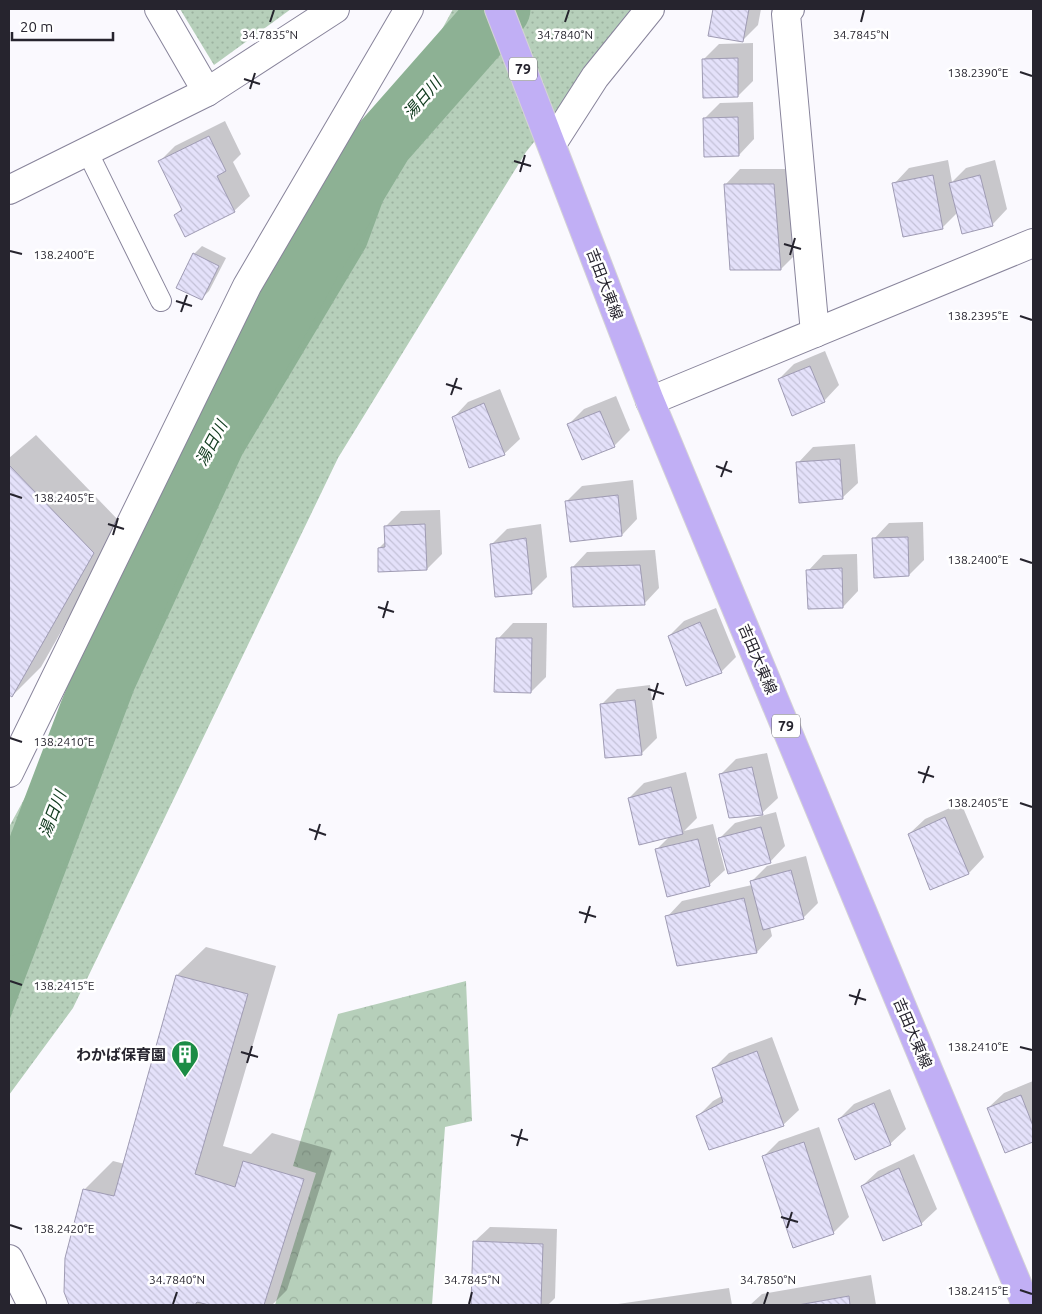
<svg xmlns="http://www.w3.org/2000/svg" width="1042" height="1314" viewBox="0 0 1042 1314" font-family="Ubuntu,'Noto Sans JP',sans-serif">
<style>
.grass{fill:url(#grass-dots)}
.forest{fill:url(#forest-crowns)}
.water{fill:#8db194}
.shadow{fill:#0003}
.lines{fill:none;stroke-linecap:round;stroke-linejoin:round}
.river{stroke:#8db194;stroke-width:61}
.building{fill:url(#building-back-hatch);stroke:#9f9bb3}
.service-casing{stroke:#88849b;stroke-width:22}
.minor-casing{stroke:#88849b;stroke-width:30}
.tertiary-casing{stroke:#88849b;stroke-width:30}
.primary-casing{stroke:#d4d3d5;stroke-width:30}
.service{stroke:#fff;stroke-width:20}
.minor{stroke:#fff;stroke-width:28}
.tertiary{stroke:#fff;stroke-width:28}
.primary{stroke:#c1aff5;stroke-width:28}
.ticks{fill:none;stroke:#26242e;stroke-width:2}
.labels{text-anchor:middle;dominant-baseline:central;stroke-width:5;stroke-linejoin:round;paint-order:stroke}
.shield{fill:#fff;stroke:#67666d;stroke-width:1}
.shield-label{font-size:14px;font-weight:bold;fill:#26242e}
.street-label{font-size:15px;fill:#26242e;stroke:#fff}
.poi-label{font-size:15px;font-weight:bold;fill:#26242e;stroke:#fff;text-anchor:end}
.water-label{font-size:16px;font-style:italic;fill:#0e391c;stroke:#fff}
.ticks-label{font-size:12px;text-anchor:middle;fill:#26242e;stroke:#fff;stroke-width:5;stroke-linejoin:round;paint-order:stroke}
</style>
<defs>
<pattern id="grass-dots" width="8" height="8" patternUnits="userSpaceOnUse" patternTransform="scale(1.25)"><rect width="8" height="8" fill="#b6cfba"/><path d="M2 2h.1M6 6h.1" fill="none" stroke="#9cb2a0" stroke-width="1.8" stroke-linecap="round"/></pattern>
<pattern id="forest-crowns" width="20" height="18" patternUnits="userSpaceOnUse" patternTransform="scale(1.25)"><rect width="20" height="18" fill="#b6cfba"/><path d="M2 6a3 3 0 1 1 6 0M12 15a3 3 0 1 1 6 0" fill="none" stroke="#9cb2a0"/></pattern>
<pattern id="building-back-hatch" width="6" height="6" patternUnits="userSpaceOnUse" patternTransform="scale(1.25)"><rect width="6" height="6" fill="#e4e1fa"/><path d="M-1 5l2 2M0 0l6 6M5-1l2 2" fill="none" stroke="#c3c1d7"/></pattern>
</defs>
<rect width="100%" height="100%" fill="#faf9fe"/>
<g class="grass">
<polygon points="180,9 291,9 214,65"/>
<polygon points="453,9 640,9 526,152 338,458 73,1008 9,1095 9,827"/>
</g>
<polygon class="forest" points="466,981 472,1121 445,1127 432,1305 275,1305 316,1173 293,1166 338,1014"/>
<polygon class="water" points="405,117 395,168 366,247 242,455 134,690 9,1021 9,942 64,807 120,640 268,340"/>
<g class="shadow">
<polygon points="714,9 761,9 758,25 743,40 710,35"/>
<polygon points="753,43 753,81 738,96 704,59 719,44"/>
<polygon points="753,102 754,139 739,155 705,118 720,103"/>
<polygon points="225,121 241,154 233,162 250,196 234,211 176,215 182,208 159,162 175,146"/>
<polygon points="948,160 952,182 966,168 995,160 1007,209 992,225 958,212 942,228 894,184 909,168"/>
<polygon points="740,169 789,169 796,254 781,269 725,185"/>
<polygon points="202,246 226,258 209,291 201,299 194,254"/>
<polygon points="825,351 839,385 824,401 779,379 794,364"/>
<polygon points="500,389 520,439 504,454 453,418 468,402"/>
<polygon points="616,396 630,430 614,446 569,424 584,409"/>
<polygon points="36,435 122,524 41,667 12,696 9,693 9,458"/>
<polygon points="855,444 858,483 842,498 798,463 813,447"/>
<polygon points="633,480 637,519 622,535 567,501 582,486"/>
<polygon points="440,510 442,554 427,569 379,548 386,541 386,526 401,511"/>
<polygon points="923,522 924,560 909,575 874,539 889,523"/>
<polygon points="541,524 547,577 532,592 497,596 492,544 507,529"/>
<polygon points="655,550 659,588 644,604 572,568 587,552"/>
<polygon points="857,554 858,591 843,607 808,571 823,555"/>
<polygon points="716,608 736,657 721,672 669,636 684,621"/>
<polygon points="513,623 547,623 546,677 531,692 498,639"/>
<polygon points="650,685 657,738 641,754 601,705 617,689"/>
<polygon points="767,753 778,798 762,813 721,774 736,759"/>
<polygon points="686,772 697,818 684,831 713,824 725,870 709,885 656,850 670,836 629,798 644,783"/>
<polygon points="961,803 984,857 969,873 931,888 909,834 925,819"/>
<polygon points="776,812 785,846 770,862 720,838 735,823"/>
<polygon points="806,856 818,903 803,918 770,927 772,936 757,952 678,965 667,917 682,901 752,885 751,882 767,866"/>
<polygon points="206,947 276,966 223,1146 251,1154 272,1133 332,1150 287,1290 272,1305 71,1305 66,1292 84,1190 113,1161 125,1164 177,975"/>
<polygon points="772,1037 799,1110 783,1125 698,1116 713,1101 722,1096 714,1068 729,1053"/>
<polygon points="1033,1081 1033,1140 1006,1152 988,1108 1004,1093"/>
<polygon points="890,1089 906,1129 890,1144 839,1119 854,1104"/>
<polygon points="819,1127 849,1217 833,1233 764,1156 779,1141"/>
<polygon points="914,1154 937,1209 921,1224 862,1186 878,1171"/>
<polygon points="490,1227 557,1229 555,1298 548,1305 472,1305 474,1242"/>
<polygon points="871,1275 876,1305 750,1305 762,1294"/>
<polygon points="729,1288 732,1305 611,1305"/>
</g>
<g class="lines">
<polyline class="river" points="9,925 89,714 153,557 211,443 312,260 383,142 500,9"/>
</g>
<g class="building">
<polygon points="713,9 749,9 743,42 708,36"/>
<polygon points="738,58 738,97 703,98 702,59"/>
<polygon points="738,117 739,156 704,157 703,118"/>
<polygon points="209,136 226,171 217,176 235,212 185,237 174,215 182,210 158,161"/>
<polygon points="933,175 943,229 903,237 892,183"/>
<polygon points="980,175 993,226 962,234 949,183"/>
<polygon points="724,184 774,184 781,270 730,270"/>
<polygon points="193,253 219,266 202,300 176,288"/>
<polygon points="810,366 825,402 792,416 778,379"/>
<polygon points="484,403 505,455 469,468 452,417"/>
<polygon points="600,411 615,447 582,460 567,424"/>
<polygon points="840,459 843,499 799,503 796,462"/>
<polygon points="9,465 94,553 12,697 9,695"/>
<polygon points="618,495 622,536 570,542 565,501"/>
<polygon points="425,524 427,570 378,572 378,548 385,547 384,526"/>
<polygon points="908,537 909,576 874,578 872,538"/>
<polygon points="526,538 532,594 495,597 490,544"/>
<polygon points="640,565 645,605 573,607 571,567"/>
<polygon points="842,568 843,608 808,609 806,570"/>
<polygon points="700,622 722,673 686,686 668,636"/>
<polygon points="496,638 532,638 531,693 494,692"/>
<polygon points="635,700 642,755 605,758 600,704"/>
<polygon points="752,767 763,815 729,818 719,774"/>
<polygon points="671,787 683,834 639,845 628,798"/>
<polygon points="945,817 969,874 930,890 908,834"/>
<polygon points="761,827 771,863 728,874 718,838"/>
<polygon points="698,839 710,886 667,897 655,849"/>
<polygon points="791,870 804,919 763,930 750,881"/>
<polygon points="744,898 757,953 677,966 665,916"/>
<polygon points="176,975 248,994 195,1174 235,1187 243,1161 304,1179 264,1305 209,1305 197,1302 195,1305 69,1305 64,1292 65,1258 83,1189 114,1196"/>
<polygon points="757,1051 784,1126 709,1150 696,1116 723,1102 712,1068"/>
<polygon points="1021,1095 1033,1126 1033,1142 1005,1153 987,1108"/>
<polygon points="874,1103 891,1145 855,1160 838,1119"/>
<polygon points="804,1142 834,1234 793,1248 762,1156"/>
<polygon points="899,1168 922,1225 883,1241 861,1186"/>
<polygon points="473,1241 543,1244 541,1305 471,1305"/>
<polygon points="849,1296 850,1305 798,1305"/>
</g>
<g class="lines">
<g class="service-casing">
<polyline id="service" points="87,151 161,301"/>
</g>
<g class="minor-casing">
<g id="minor">
<polyline points="159,9 207,92"/>
<polyline points="790,9 786,14 815,333"/>
<polyline points="552,144 595,77 650,9"/>
<polyline points="650,401 1033,243"/>
<polyline points="9,773 247,286 409,9"/>
<polyline points="9,1259 32,1305"/>
</g>
</g>
<g class="tertiary-casing">
<polyline id="tertiary" points="9,190 207,92 335,9"/>
</g>
<g class="primary-casing">
<polyline id="primary" points="499,9 650,401 1026,1305"/>
</g>
<use href="#service" class="service"/>
<use href="#minor" class="minor"/>
<use href="#tertiary" class="tertiary"/>
<use href="#primary" class="primary"/>
</g>
<path class="ticks" d="M270,22L274,10M565,22L569,10M861,22L864,10M1020,72L1032,76M244,79L260,84M250,89L255,73M514,161L531,166M520,172L525,155M784,244L801,249M10,251L22,254M790,255L795,238M176,301L192,306M181,312L187,295M1020,316L1032,320M446,384L462,389M451,395L457,378M716,466L732,472M721,477L727,461M10,494L22,498M108,524L124,529M113,535L118,518M1020,559L1032,563M378,607L394,612M383,618L388,601M648,689L664,694M653,700L658,683M10,738L22,742M918,772L934,777M923,783L929,766M1020,803L1032,807M309,829L326,835M315,840L320,824M579,912L596,917M585,923L590,906M10,981L22,985M849,995L866,1000M855,1005L860,989M1020,1047L1032,1050M241,1052L258,1057M247,1063L252,1046M511,1135L528,1140M517,1146L522,1129M781,1217L798,1222M10,1225L22,1229M787,1228L792,1212M1020,1290L1032,1294M173,1304L177,1292M469,1304L472,1292M764,1304L768,1292"/>
<defs>
<g id="building-pin" transform="scale(1.4375)"><path d="M0 17L-7.5 6A9.5 9.5 0 1 1 7.5 6Z" fill="#1b8c45" stroke="#fff"/><path d="M-4-6H4V6H1V3H-1V6H-4ZM-2.5-4.3h1.7v1.8h-1.7ZM.8-4.3h1.7v1.8H.8ZM-2.5-1h1.7V.8h-1.7ZM.8-1h1.7V.8H.8Z" fill="#fff"/></g>
</defs>
<g fill-rule="evenodd">
<use href="#building-pin" x="185" y="1054"/>
</g>
<g class="labels">
<g class="shield">
<rect x="509" y="57.5" width="28" height="23" rx="4"/>
<rect x="772" y="714.5" width="28" height="23" rx="4"/>
</g>
<g class="shield-label">
<text x="523" y="69">79</text>
<text x="786" y="726">79</text>
</g>
<g class="street-label">
<text transform="translate(605 284) rotate(69)">吉田大東線</text>
<text transform="translate(758 659) rotate(67)">吉田大東線</text>
<text transform="translate(913 1033) rotate(67)">吉田大東線</text>
</g>
<g class="poi-label">
<text x="166" y="1054">わかば保育園</text>
</g>
<g class="water-label">
<text transform="translate(422 98) rotate(-49)">湯日川</text>
<text transform="translate(211 443) rotate(-62)">湯日川</text>
<text transform="translate(52 814) rotate(-69)">湯日川</text>
</g>
</g>
<g class="ticks-label">
<text x="270" y="39">34.7835°N</text>
<text x="565" y="39">34.7840°N</text>
<text x="861" y="39">34.7845°N</text>
<text x="978" y="77">138.2390°E</text>
<text x="64" y="259">138.2400°E</text>
<text x="978" y="320">138.2395°E</text>
<text x="64" y="502">138.2405°E</text>
<text x="978" y="564">138.2400°E</text>
<text x="64" y="746">138.2410°E</text>
<text x="978" y="807">138.2405°E</text>
<text x="64" y="990">138.2415°E</text>
<text x="978" y="1051">138.2410°E</text>
<text x="64" y="1233">138.2420°E</text>
<text x="177" y="1284">34.7840°N</text>
<text x="472" y="1284">34.7845°N</text>
<text x="768" y="1284">34.7850°N</text>
<text x="978" y="1295">138.2415°E</text>
</g>
<rect width="1042" height="1314" fill="none" stroke="#26242e" stroke-width="20"/>
<path d="M12 32v8h101v-8" fill="none" stroke="#26242e" stroke-width="2.5"/>
<text x="20" y="32" font-size="15" fill="#26242e" stroke="#ffffff" stroke-width="4" paint-order="stroke">20 m</text>
</svg>
